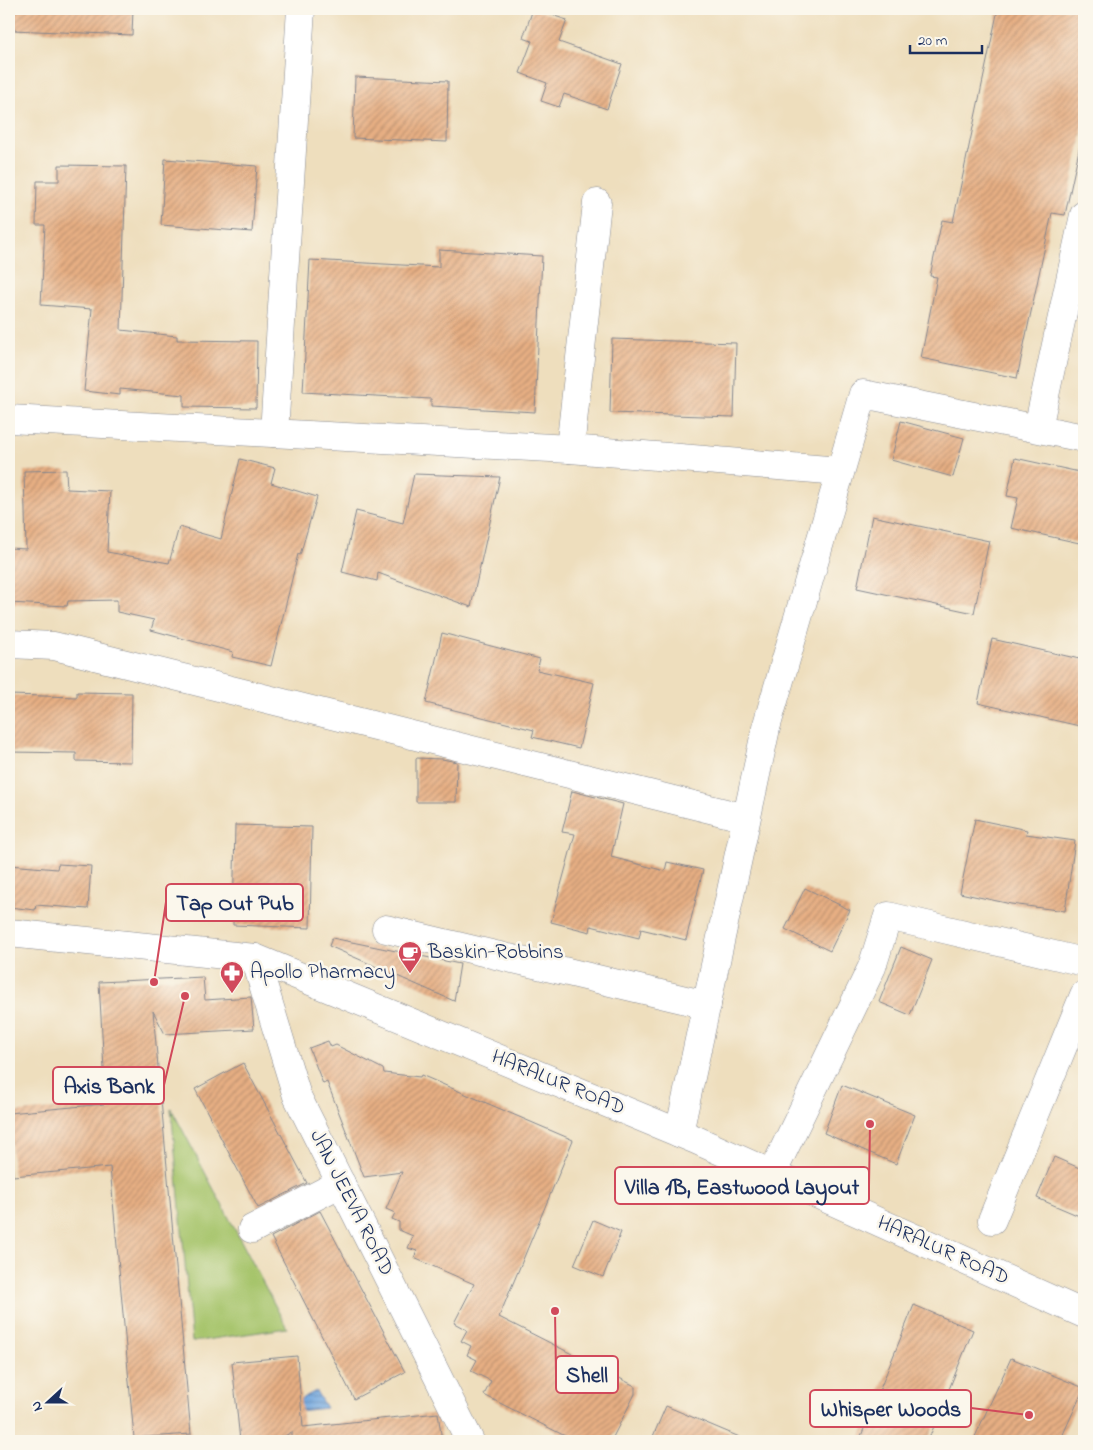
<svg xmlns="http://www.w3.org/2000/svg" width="1093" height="1450" viewBox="0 0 1093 1450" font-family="'Indie Flower',sans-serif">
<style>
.green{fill:#a6c46b;stroke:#607a64}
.water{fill:url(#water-rules);stroke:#466b9e}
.building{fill:url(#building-hatch)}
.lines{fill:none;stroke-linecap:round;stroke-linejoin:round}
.minor-casing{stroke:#84868e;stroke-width:29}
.minor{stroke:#fff;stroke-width:28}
.labels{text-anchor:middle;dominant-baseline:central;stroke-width:5;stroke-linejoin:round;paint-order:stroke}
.poi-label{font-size:21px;fill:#1b2f5e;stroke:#fbf7ec;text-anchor:start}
.street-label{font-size:21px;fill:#1b2f5e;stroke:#fbf7ec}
.leader{fill:none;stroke:#d1495b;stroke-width:2}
.callout-dot{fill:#d1495b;stroke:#fbf7ec;stroke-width:2}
.callout{fill:#fbf7ec;stroke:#d1495b;stroke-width:2}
.callout-label{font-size:22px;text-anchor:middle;font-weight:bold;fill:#1b2f5e}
</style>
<defs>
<pattern id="water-rules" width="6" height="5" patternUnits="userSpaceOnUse" patternTransform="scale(1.25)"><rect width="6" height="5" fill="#72a7df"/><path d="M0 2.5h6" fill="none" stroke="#5d88b8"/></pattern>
<pattern id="building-hatch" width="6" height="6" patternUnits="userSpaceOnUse" patternTransform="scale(1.25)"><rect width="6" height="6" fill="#e7af83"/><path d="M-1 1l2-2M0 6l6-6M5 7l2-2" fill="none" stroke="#ba8f6e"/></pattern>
</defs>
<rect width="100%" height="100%" fill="#fbf7ec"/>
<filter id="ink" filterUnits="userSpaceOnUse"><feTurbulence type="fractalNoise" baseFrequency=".02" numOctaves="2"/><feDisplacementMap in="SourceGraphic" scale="10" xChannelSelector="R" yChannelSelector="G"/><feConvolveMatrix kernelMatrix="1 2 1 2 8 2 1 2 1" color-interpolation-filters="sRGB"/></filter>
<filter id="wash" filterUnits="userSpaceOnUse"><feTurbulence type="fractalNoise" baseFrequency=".0096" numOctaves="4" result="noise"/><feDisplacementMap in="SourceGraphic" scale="20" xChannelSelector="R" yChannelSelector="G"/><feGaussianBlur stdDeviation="1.12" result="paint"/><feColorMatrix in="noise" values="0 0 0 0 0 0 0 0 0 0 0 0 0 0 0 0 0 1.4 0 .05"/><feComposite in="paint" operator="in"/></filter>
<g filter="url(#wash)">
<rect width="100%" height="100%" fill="#eedebd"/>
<polygon class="green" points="171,1108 287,1328 192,1342"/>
<polygon class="water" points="316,1391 326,1408 272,1414"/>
<g id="blocks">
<g class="building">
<polygon points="13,9 133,9 132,35 12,30"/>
<polygon points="533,9 567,20 559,42 622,64 607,109 564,94 559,107 541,101 547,83 520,73 532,41 523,38"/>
<polygon points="998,9 1084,9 1084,119 1080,145 1065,215 1052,213 1017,378 921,358 937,277 930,276 942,220 953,222"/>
<polygon points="355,77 448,81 447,142 353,138"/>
<polygon points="165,159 257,166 252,232 161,225"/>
<polygon points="59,165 126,166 121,330 177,336 177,340 257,341 256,408 184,407 184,395 120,389 120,395 84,391 92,309 41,305 45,225 36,225 37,181 59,181"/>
<polygon points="439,250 542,256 535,412 431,406 431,399 303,392 310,260 439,267"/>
<polygon points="612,339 736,343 734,417 610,413"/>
<polygon points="901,421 964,438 953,477 891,460"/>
<polygon points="1015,458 1084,473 1084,544 1011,528 1018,498 1007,496"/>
<polygon points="240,459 275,468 271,483 317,497 300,555 298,554 271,666 232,657 233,652 151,630 154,620 117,612 117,600 68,601 67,606 9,603 9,548 26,549 24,471 66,470 67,489 110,491 107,552 169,563 179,527 221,539"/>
<polygon points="414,474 500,477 471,607 378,573 377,581 342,572 356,511 403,523"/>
<polygon points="872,516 989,541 974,613 857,588"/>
<polygon points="442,633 540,659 537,670 594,683 579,748 532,737 534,730 426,703"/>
<polygon points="992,639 1084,660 1084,727 978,703"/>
<polygon points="77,692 132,693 131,762 76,761 76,753 9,752 9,695 77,697"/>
<polygon points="416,758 442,759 457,762 456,802 416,802"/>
<polygon points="572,791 623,804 611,857 665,871 667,862 703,870 686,940 641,929 639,938 591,926 590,932 551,922 575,834 562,832"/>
<polygon points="975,819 1027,830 1026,834 1075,841 1065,911 1011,904 960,893"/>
<polygon points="235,825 312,827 310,928 233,925"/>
<polygon points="58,864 91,866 88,909 36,905 35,910 9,907 9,865 57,869"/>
<polygon points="805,888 850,910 830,951 785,929"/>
<polygon points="332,938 460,964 454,1001 329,946"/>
<polygon points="901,947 932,960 910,1015 879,1002"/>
<polygon points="203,977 205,1000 251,997 254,1029 165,1034 153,1011 191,1434 134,1438 110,1167 13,1176 9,1113 104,1104 101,1070 104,1069 99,982"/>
<polygon points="328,1041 331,1047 336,1045 383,1069 384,1073 420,1077 421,1075 573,1140 499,1317 635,1386 635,1394 611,1441 575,1441 484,1395 491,1381 471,1371 477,1360 467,1355 471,1346 461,1341 467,1330 454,1323 474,1284 414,1258 417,1251 408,1248 413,1236 399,1230 399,1222 392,1219 395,1213 386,1209 402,1172 364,1177 327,1082 323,1084 309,1048"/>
<polygon points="243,1063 307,1183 258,1208 195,1089"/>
<polygon points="842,1085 915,1115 896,1164 824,1133"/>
<polygon points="1054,1157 1084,1170 1084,1218 1037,1198"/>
<polygon points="320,1211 405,1372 354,1399 271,1237"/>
<polygon points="593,1220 621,1232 603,1277 574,1265"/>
<polygon points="914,1305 973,1330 928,1441 859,1441"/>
<polygon points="297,1356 303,1427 438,1413 442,1441 292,1441 292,1432 275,1441 240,1441 232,1362"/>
<polygon points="1011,1358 1084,1388 1060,1441 973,1441"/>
<polygon points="666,1406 749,1441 651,1441"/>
</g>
</g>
</g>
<g filter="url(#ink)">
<use href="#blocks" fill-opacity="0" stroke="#84868e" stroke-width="1"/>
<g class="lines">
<g class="minor-casing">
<g id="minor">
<polyline points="9,419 570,449 840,471"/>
<polyline points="1038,428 1084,215"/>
<polyline points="274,433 301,9"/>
<polyline points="570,449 597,203"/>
<polyline points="9,644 54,646 746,818"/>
<polyline points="386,929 707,1005"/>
<polyline points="9,933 255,958 694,1139 1084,1314"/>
<polyline points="255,958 297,1096 470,1441"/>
<polyline points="679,1133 766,728 863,394 1084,438"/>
<polyline points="772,1174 872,967 888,916 1084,962"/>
<polyline points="992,1220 1084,995"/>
<polyline points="252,1229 341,1183"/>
</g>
</g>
<use href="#minor" class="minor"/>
</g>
</g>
<defs>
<g id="cafe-pin" transform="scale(1.25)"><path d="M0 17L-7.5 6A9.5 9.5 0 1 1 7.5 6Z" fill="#d1495b" stroke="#fbf7ec"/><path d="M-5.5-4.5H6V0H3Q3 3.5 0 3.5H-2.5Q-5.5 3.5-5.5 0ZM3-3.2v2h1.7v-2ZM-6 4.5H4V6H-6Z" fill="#fff"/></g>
<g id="pharmacy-pin" transform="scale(1.25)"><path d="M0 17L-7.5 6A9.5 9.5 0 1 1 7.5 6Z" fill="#d1495b" stroke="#fbf7ec"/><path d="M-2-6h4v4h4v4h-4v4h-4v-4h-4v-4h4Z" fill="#fff"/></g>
</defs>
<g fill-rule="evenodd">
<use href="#cafe-pin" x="410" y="953"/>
<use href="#pharmacy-pin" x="232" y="973"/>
</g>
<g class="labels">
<g class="poi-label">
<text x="428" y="953">Baskin-Robbins</text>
<text x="250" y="973">Apollo Pharmacy</text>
</g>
<g class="street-label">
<text transform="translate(558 1083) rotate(22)">HARALUR ROAD</text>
<text transform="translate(351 1203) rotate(63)">JAN JEEVA ROAD</text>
<text transform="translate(943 1251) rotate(24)">HARALUR ROAD</text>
</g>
</g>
<path class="leader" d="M154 982L166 902M185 996L164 1085M870 1124L869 1186M555 1311L556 1374M1029 1415L971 1408"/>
<g class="callout-dot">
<circle cx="154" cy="982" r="5"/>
<circle cx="185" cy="996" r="5"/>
<circle cx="870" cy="1124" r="5"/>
<circle cx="555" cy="1311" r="5"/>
<circle cx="1029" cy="1415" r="5"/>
</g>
<g class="callout">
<rect x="166" y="884" width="137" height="37" rx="5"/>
<rect x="53" y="1067" width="111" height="37" rx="5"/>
<rect x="615" y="1167" width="254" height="37" rx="5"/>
<rect x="556" y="1356" width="62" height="37" rx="5"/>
<rect x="810" y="1390" width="161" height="37" rx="5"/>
</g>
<g class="callout-label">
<text x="235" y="910">Tap Out Pub</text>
<text x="109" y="1093">Axis Bank</text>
<text x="742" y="1194">Villa 1B, Eastwood Layout</text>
<text x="587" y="1382">Shell</text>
<text x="891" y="1416">Whisper Woods</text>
</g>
<rect width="1093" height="1450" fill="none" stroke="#fbf7ec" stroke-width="30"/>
<g transform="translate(48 1402) rotate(249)" stroke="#fbf7ec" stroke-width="4" paint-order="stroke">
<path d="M0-4L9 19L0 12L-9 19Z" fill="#1b2f5e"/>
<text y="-8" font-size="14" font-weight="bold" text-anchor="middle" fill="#1b2f5e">N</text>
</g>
<path d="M910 45v8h72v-8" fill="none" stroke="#1b2f5e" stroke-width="2.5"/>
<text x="918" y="45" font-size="15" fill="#1b2f5e" stroke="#fbf7ec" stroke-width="4" paint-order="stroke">20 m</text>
</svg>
